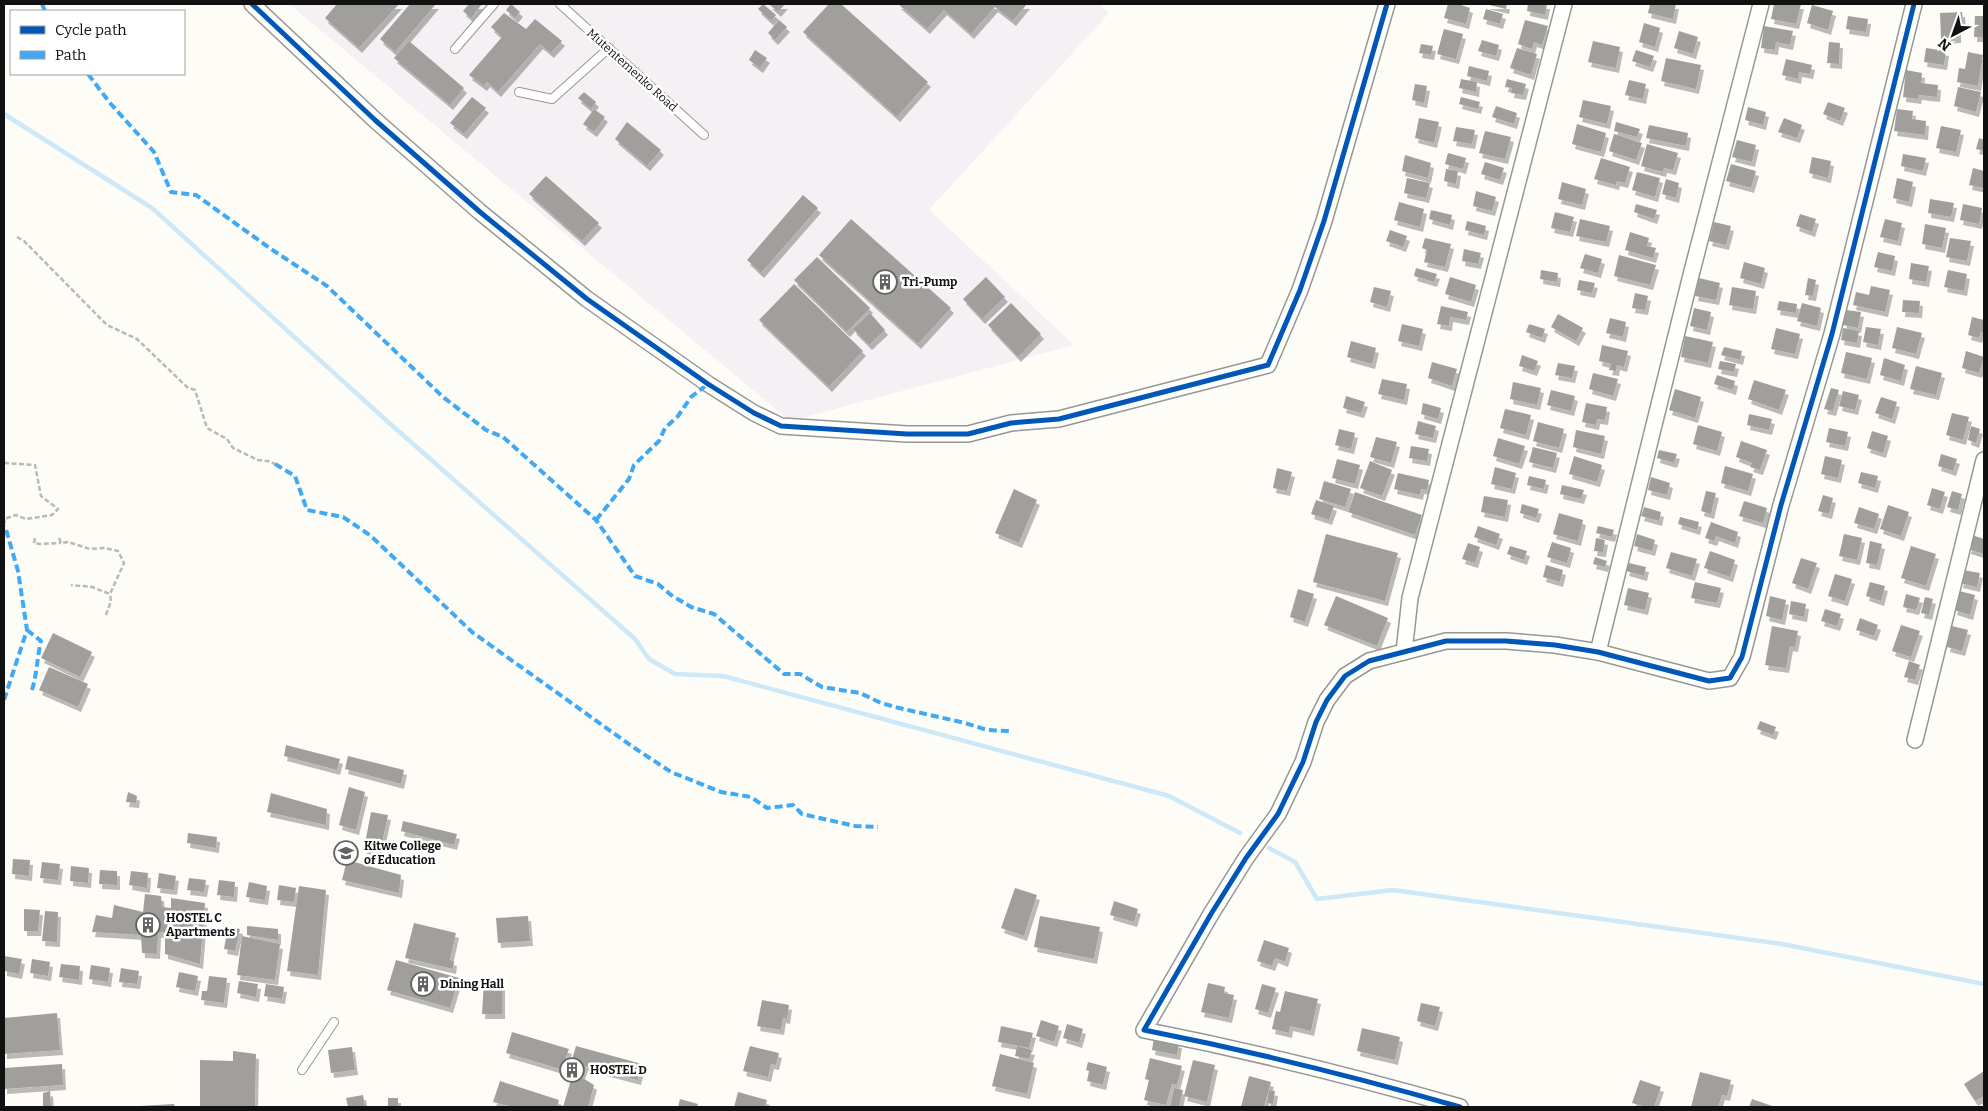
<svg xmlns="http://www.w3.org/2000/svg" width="1988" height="1111" viewBox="0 0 1988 1111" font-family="Bitter,serif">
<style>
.industrial{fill:#f5f0f3}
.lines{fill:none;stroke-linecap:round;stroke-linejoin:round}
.stream{stroke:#cde8f7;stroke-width:4.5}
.building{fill:#a19f9c;filter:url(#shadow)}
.lane-casing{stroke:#979795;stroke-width:10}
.street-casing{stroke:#979795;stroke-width:18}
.path{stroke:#b9b9b8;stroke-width:2.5;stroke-dasharray:5 2.5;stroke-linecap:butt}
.lane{stroke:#fffffe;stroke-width:8}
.street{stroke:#fffffe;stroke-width:15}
.quiet{stroke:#3fa9f5;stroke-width:4;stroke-dasharray:8 4;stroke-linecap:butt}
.cycleway-casing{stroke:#fff;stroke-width:8}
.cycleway{stroke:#0057b8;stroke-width:5}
.labels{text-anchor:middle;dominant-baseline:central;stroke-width:5;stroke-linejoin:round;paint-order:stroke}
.street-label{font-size:12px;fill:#111;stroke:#fff}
.poi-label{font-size:12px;font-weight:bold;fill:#111;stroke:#fff;text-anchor:start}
</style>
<defs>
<filter id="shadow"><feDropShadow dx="3" dy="5" stdDeviation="0" flood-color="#0004"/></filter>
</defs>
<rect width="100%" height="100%" fill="#fdfcf7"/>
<polygon class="industrial" points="289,4 1099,4 1109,13 929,210 1074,345 790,421"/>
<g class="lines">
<g class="stream">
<polyline points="4,114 152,208 387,421 635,639 649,659 675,674 723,676 1169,796 1240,833"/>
<polyline points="1269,848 1295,862 1317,899 1393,890 1782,944 1984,984"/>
</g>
</g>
<g class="building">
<polygon points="337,4 399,4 359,48 325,18"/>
<polygon points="410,4 436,4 395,52 380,39"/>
<polygon points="469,4 482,4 471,18 463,11"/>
<polygon points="511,4 520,12 515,18 506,10"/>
<polygon points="763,4 776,15 771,21 758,9"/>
<polygon points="769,4 785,4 778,12"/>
<polygon points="829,4 841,4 928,82 897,117 803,32"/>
<polygon points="898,4 1027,4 1013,21 995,7 971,34 944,10 927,29"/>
<polygon points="1448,4 1461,4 1461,5 1470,8 1466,24 1444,18"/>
<polygon points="1485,4 1507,4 1506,9"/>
<polygon points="1528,4 1547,4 1545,15 1527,11"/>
<polygon points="1650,4 1676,4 1673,19 1648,13"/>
<polygon points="1774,4 1801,4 1796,24 1771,19"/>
<polygon points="1812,5 1833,11 1828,30 1807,23"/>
<polygon points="1486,9 1503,14 1500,24 1483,19"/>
<polygon points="1962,12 1963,23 1958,23 1958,38 1941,39 1940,13"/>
<polygon points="504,13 526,29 535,19 562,41 551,53 540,44 498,92 487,82 484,86 469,75 502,37 491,27"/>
<polygon points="1848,16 1868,19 1866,32 1846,29"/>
<polygon points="1975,16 1984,16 1984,37 1974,37"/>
<polygon points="779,20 787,27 775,40 768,33"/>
<polygon points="1525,20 1548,26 1542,45 1534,42 1532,49 1518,44"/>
<polygon points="1644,23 1660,28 1655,47 1639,42"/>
<polygon points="1764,26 1793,31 1790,45 1776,42 1775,50 1761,48"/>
<polygon points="1444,29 1463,34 1456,59 1437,54"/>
<polygon points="1679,31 1698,37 1693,54 1674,48"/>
<polygon points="1482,40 1499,45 1496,56 1478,51"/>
<polygon points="409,41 464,88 450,105 394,58"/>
<polygon points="1593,41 1620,47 1616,68 1588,62"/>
<polygon points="1829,42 1840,43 1839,64 1827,63"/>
<polygon points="1421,44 1433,46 1431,55 1419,53"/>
<polygon points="1517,48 1537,54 1531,75 1510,68"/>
<polygon points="1926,48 1946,51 1944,65 1924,62"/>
<polygon points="755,50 767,58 760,68 749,60"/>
<polygon points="1636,50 1654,56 1650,67 1632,61"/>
<polygon points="1968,52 1983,55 1978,86 1957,82 1959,68 1965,69"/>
<polygon points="1666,58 1701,65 1696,89 1661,81"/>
<polygon points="1786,59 1812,65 1810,74 1799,72 1798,79 1782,75"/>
<polygon points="1469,66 1489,71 1487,81 1467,76"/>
<polygon points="1906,70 1922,73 1921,83 1938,85 1937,97 1919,95 1918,99 1903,97"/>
<polygon points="1461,79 1477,82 1476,92 1459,88"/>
<polygon points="1507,79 1526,84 1523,95 1511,93 1512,88 1505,87"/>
<polygon points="1629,80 1646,84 1643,99 1625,95"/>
<polygon points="1415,84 1427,86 1424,103 1412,100"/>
<polygon points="1958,87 1981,92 1976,112 1954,106"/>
<polygon points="584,92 596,102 591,109 578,98"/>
<polygon points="472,97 486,108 464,134 450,123"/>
<polygon points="1461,97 1480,102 1478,109 1459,104"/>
<polygon points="1583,100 1611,106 1607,124 1579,117"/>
<polygon points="1828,102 1845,108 1840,121 1823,114"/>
<polygon points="1496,106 1517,113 1514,124 1492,117"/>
<polygon points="1748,107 1766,112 1763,125 1745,120"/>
<polygon points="594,109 605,117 594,132 583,124"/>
<polygon points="1897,109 1913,111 1912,119 1926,121 1925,135 1894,131"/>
<polygon points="1419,118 1439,122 1434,143 1415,138"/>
<polygon points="1784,118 1802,125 1797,138 1778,132"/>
<polygon points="627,122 661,150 647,166 615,139"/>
<polygon points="1616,122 1640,129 1637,137 1614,131"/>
<polygon points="1577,124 1606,133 1601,152 1572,144"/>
<polygon points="1649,125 1688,133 1686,146 1646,138"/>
<polygon points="1941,126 1961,130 1956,152 1936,148"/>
<polygon points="1456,127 1475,130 1472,144 1453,141"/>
<polygon points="1485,131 1511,137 1505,159 1479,153"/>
<polygon points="1614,134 1642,143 1636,160 1609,151"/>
<polygon points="1979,138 1984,140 1984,151 1976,149"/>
<polygon points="1737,140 1756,145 1752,162 1732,157"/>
<polygon points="1647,144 1678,153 1673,170 1664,168 1663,172 1641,166"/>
<polygon points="1448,153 1466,158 1463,169 1445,164"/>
<polygon points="1903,154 1926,158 1923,171 1901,166"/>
<polygon points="1405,155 1431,163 1428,178 1402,171"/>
<polygon points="1812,157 1831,161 1828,178 1809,173"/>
<polygon points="1601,158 1630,167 1625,183 1617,181 1616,185 1594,179"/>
<polygon points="1485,162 1504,168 1500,180 1481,174"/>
<polygon points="1731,164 1756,171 1751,188 1726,181"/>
<polygon points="1973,168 1984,171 1984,188 1969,185"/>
<polygon points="1446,169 1458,171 1456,184 1444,181"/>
<polygon points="1637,172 1660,178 1655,197 1632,190"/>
<polygon points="546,176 599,223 582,241 529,194"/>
<polygon points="1407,178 1430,183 1426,198 1404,193"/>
<polygon points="1897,178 1913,182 1909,202 1893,198"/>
<polygon points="1666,179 1679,183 1676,198 1662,194"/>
<polygon points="1562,182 1586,189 1582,205 1558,199"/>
<polygon points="1476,191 1496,197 1492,211 1473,206"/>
<polygon points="803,195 818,208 761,273 747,260"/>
<polygon points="1930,199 1954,203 1951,217 1928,213"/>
<polygon points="1399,202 1424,209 1420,227 1394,220"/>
<polygon points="1636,204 1657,210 1654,219 1634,212"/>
<polygon points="1963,204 1982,208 1979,224 1960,220"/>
<polygon points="1431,210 1452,215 1450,225 1429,219"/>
<polygon points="1555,212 1574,217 1570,232 1551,228"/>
<polygon points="1800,214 1816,219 1812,232 1796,226"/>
<polygon points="851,219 951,308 918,344 819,255"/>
<polygon points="1580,219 1610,226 1606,242 1576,236"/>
<polygon points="1885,219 1902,223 1898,241 1880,237"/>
<polygon points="1467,221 1486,226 1484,235 1465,230"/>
<polygon points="1714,222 1731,226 1726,245 1709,241"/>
<polygon points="1925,224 1946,228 1942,248 1922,244"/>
<polygon points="1390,230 1407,236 1403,247 1386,241"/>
<polygon points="1630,232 1649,238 1647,246 1656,248 1653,258 1625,250"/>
<polygon points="1425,238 1451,244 1445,267 1424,262 1427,250 1422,248"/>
<polygon points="1950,238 1971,241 1967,261 1946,257"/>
<polygon points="1464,249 1481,253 1478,264 1462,261"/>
<polygon points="1878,252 1895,256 1892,271 1874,267"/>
<polygon points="1585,254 1602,259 1598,273 1580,268"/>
<polygon points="1619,255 1656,265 1650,285 1614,276"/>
<polygon points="817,257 870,308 847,332 794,280"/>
<polygon points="1744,262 1765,268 1761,284 1740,278"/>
<polygon points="1911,263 1929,266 1926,282 1909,279"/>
<polygon points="1416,268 1437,274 1434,282 1414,276"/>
<polygon points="1541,270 1558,273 1557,282 1540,279"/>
<polygon points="1948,270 1967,274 1964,291 1944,287"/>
<polygon points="986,277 1005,297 982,319 963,299"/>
<polygon points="1450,277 1476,285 1471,302 1445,294"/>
<polygon points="1699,278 1720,283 1716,300 1695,296"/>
<polygon points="1808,278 1816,280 1813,296 1805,295"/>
<polygon points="1579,280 1595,283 1592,293 1577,290"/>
<polygon points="794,284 863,351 829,387 759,320"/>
<polygon points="1871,286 1890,290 1885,312 1853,305 1856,292 1869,295"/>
<polygon points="1374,287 1391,291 1387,307 1370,302"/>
<polygon points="1732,287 1756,291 1753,309 1729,305"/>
<polygon points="1635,293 1648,296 1645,310 1632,308"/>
<polygon points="1903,300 1920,301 1919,313 1902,312"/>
<polygon points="1779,301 1797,304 1796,313 1777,310"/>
<polygon points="1011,303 1041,334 1018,357 988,325"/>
<polygon points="1802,303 1821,308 1817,326 1797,321"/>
<polygon points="1441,306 1468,312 1466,320 1450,317 1449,326 1437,324"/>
<polygon points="1694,308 1711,312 1707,330 1690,326"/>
<polygon points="1846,310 1861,312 1858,328 1843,325"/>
<polygon points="870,313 885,330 869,345 853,329"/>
<polygon points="1558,314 1583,328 1576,341 1551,327"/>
<polygon points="1972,317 1984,320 1984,333 1981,332 1979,338 1968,335"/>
<polygon points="1610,318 1626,322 1623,337 1606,333"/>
<polygon points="1402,324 1423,329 1419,346 1398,341"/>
<polygon points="1529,324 1545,329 1542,338 1526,332"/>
<polygon points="1866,327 1881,329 1878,345 1863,342"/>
<polygon points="1897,327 1922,333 1916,354 1892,348"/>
<polygon points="1776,328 1800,334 1795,354 1771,349"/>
<polygon points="1843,328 1859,331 1857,343 1841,340"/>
<polygon points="1685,336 1713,342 1708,363 1681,357"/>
<polygon points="1351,341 1376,348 1372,364 1347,357"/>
<polygon points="1602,345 1628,351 1624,367 1617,365 1616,371 1609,370 1611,364 1599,361"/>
<polygon points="1724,347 1742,351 1740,360 1721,355"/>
<polygon points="1966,351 1984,357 1979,373 1962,368"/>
<polygon points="1846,352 1872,358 1867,379 1841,373"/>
<polygon points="1522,355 1538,361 1534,371 1519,366"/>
<polygon points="1884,358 1905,365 1901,381 1880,375"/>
<polygon points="1720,361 1736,364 1734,372 1718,369"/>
<polygon points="1432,362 1457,369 1452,386 1428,378"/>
<polygon points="1558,363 1575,366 1572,378 1555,375"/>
<polygon points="1916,366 1942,373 1936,395 1910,389"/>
<polygon points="1593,373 1618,379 1613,396 1589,389"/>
<polygon points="1717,375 1735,381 1733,390 1714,384"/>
<polygon points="1382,379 1407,384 1404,400 1378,394"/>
<polygon points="1754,380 1786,390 1779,410 1748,399"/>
<polygon points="1513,382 1541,388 1537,405 1510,399"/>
<polygon points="1831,388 1839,390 1833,411 1824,409"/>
<polygon points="1675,389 1701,397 1695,418 1669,410"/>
<polygon points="1551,390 1575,396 1571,411 1547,405"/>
<polygon points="1843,391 1859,395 1855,410 1839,406"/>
<polygon points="1346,396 1365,402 1361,413 1343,408"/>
<polygon points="1881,397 1897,402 1892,419 1875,413"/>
<polygon points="1423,403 1441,408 1438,419 1421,414"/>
<polygon points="1586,403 1607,407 1605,420 1597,419 1596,425 1582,422"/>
<polygon points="1505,409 1531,415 1526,435 1500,428"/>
<polygon points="1952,413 1969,417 1963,440 1946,435"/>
<polygon points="1749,414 1772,419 1769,430 1747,425"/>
<polygon points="1418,421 1436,426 1433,438 1415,434"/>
<polygon points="1538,422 1564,429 1559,448 1533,441"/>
<polygon points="1698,425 1722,432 1717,451 1693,444"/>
<polygon points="1971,426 1980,429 1976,443 1968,440"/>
<polygon points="1829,428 1848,432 1845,446 1826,442"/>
<polygon points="1339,429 1355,433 1351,449 1335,445"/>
<polygon points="1576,430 1605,436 1601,454 1573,447"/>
<polygon points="1872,431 1888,436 1883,453 1867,448"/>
<polygon points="1376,437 1397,442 1391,463 1370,457"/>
<polygon points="1498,438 1525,446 1519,464 1493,456"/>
<polygon points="1741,441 1767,450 1760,470 1750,467 1752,463 1736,457"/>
<polygon points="1411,446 1429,449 1427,461 1409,458"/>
<polygon points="1533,447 1557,453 1553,468 1529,462"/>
<polygon points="1659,450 1677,454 1674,463 1657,458"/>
<polygon points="1941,454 1957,459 1953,471 1938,466"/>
<polygon points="1574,456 1602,465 1597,482 1569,474"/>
<polygon points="1825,456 1842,460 1838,478 1821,474"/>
<polygon points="1337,459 1360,465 1355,484 1332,478"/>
<polygon points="1370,461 1392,470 1382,496 1360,488"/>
<polygon points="1725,466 1753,474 1748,491 1721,483"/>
<polygon points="1495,467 1516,473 1512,489 1491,484"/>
<polygon points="1277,468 1292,472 1287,491 1273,488"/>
<polygon points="1861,472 1878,476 1875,488 1858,483"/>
<polygon points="1398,473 1429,480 1427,490 1421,489 1420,495 1394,489"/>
<polygon points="1529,476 1546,480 1544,489 1527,485"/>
<polygon points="1651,477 1670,483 1667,495 1648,490"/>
<polygon points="1324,481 1351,489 1345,507 1319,499"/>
<polygon points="1562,485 1584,490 1581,499 1560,494"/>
<polygon points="1932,488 1945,492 1940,509 1927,505"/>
<polygon points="1014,489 1037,500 1019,543 995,533"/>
<polygon points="1706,491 1716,493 1711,514 1701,511"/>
<polygon points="1952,491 1962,494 1958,510 1947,507"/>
<polygon points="1355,492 1422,515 1415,535 1348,512"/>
<polygon points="1823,495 1833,498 1829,514 1818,511"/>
<polygon points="1484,496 1508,500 1505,517 1481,512"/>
<polygon points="1316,500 1334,506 1329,520 1311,514"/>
<polygon points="1744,501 1767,508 1763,523 1739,516"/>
<polygon points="1522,504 1539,509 1536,518 1520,513"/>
<polygon points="1888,505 1909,512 1901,536 1880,529"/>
<polygon points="1644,507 1661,512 1659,521 1641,516"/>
<polygon points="1859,507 1879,514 1874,529 1854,523"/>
<polygon points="1559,513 1583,520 1578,541 1553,534"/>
<polygon points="1680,517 1699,522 1697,530 1678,524"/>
<polygon points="1711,522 1738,532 1735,543 1716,536 1714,541 1705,538"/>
<polygon points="1478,526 1500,534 1496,545 1474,537"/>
<polygon points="1598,526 1614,530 1612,537 1596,533"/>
<polygon points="1326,534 1398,553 1385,601 1313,582"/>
<polygon points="1637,534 1655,540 1652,551 1634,546"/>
<polygon points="1844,534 1862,538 1857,560 1839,556"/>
<polygon points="1972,535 1984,539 1984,554 1968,549"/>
<polygon points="1596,538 1605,540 1603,552 1594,551"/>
<polygon points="1870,541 1882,544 1877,565 1866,563"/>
<polygon points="1552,542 1571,548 1567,563 1547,557"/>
<polygon points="1468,543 1480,547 1475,563 1462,559"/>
<polygon points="1510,546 1527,551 1524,560 1507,554"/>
<polygon points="1911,546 1936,554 1926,586 1901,578"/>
<polygon points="1710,551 1735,560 1730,577 1704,568"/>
<polygon points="1671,552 1697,559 1692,576 1666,568"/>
<polygon points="1595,557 1607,561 1605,567 1593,564"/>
<polygon points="1801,558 1817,563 1808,589 1792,583"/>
<polygon points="1629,563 1646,567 1644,576 1626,571"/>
<polygon points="1546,565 1563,570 1560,582 1543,577"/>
<polygon points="1963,570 1980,573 1977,587 1960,583"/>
<polygon points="1835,574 1852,579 1845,601 1828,596"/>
<polygon points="1695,582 1721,588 1717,603 1691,598"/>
<polygon points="1870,582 1885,586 1881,601 1866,596"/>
<polygon points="1628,588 1649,593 1645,610 1624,605"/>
<polygon points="1298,589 1314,594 1305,622 1290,617"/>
<polygon points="1959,591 1975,595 1970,615 1954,610"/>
<polygon points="1906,594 1920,598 1916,610 1903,607"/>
<polygon points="1336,596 1388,618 1377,646 1324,625"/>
<polygon points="1770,596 1786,600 1782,620 1766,616"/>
<polygon points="1925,597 1933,599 1929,615 1921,613"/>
<polygon points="1791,601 1806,604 1804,617 1789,614"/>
<polygon points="1825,609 1841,614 1837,626 1821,621"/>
<polygon points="1860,618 1878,625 1874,636 1856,630"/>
<polygon points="1901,625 1920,631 1911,657 1892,651"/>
<polygon points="1772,626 1798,631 1795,647 1790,646 1786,668 1765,665"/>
<polygon points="1952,626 1968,630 1962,651 1947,647"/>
<polygon points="53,633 92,652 80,677 41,658"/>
<polygon points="1909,661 1920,665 1915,680 1904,677"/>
<polygon points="49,667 88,684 78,707 39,690"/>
<polygon points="1760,721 1776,727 1773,735 1757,729"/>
<polygon points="286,745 340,759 337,770 284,756"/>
<polygon points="348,756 404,770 401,784 345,769"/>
<polygon points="349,787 365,792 356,830 339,825"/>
<polygon points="128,792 137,796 136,803 126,802"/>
<polygon points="271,793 327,809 326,825 267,812"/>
<polygon points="371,812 388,815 380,852 364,849"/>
<polygon points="403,821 457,834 454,845 401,831"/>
<polygon points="188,833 217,837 216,848 187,843"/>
<polygon points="13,859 30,860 29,876 12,874"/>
<polygon points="347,860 401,875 399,893 342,880"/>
<polygon points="42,862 60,864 58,880 40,878"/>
<polygon points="71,866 89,868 88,883 70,881"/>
<polygon points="100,870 117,871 117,885 99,884"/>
<polygon points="131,871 148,873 147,888 129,885"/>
<polygon points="159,873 176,876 174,890 157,888"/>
<polygon points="189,878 206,880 204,892 187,890"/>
<polygon points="219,880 235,882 234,897 217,895"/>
<polygon points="249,882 267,886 265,900 246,897"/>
<polygon points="279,885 296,888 294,902 277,900"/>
<polygon points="299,886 326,890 318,975 287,971"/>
<polygon points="1015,888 1037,895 1024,936 1001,928"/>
<polygon points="145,894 161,896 162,907 171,908 171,898 205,903 200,964 165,954 165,932 158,933 157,954 142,953 141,935 92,932 96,915 112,918 114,905 143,912"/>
<polygon points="1114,901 1138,909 1134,922 1110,915"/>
<polygon points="24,909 40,910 38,931 24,931"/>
<polygon points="45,911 58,912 57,942 42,941"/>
<polygon points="528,916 530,941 498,943 496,918"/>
<polygon points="1040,916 1100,927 1094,959 1034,947"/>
<polygon points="414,923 456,933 450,960 454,961 453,969 405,958"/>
<polygon points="247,926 278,929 278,940 247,935"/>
<polygon points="228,927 240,929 235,951 224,949"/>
<polygon points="242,936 280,944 275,980 237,975"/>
<polygon points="1264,940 1289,948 1285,962 1275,958 1272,966 1257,961"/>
<polygon points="4,956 22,959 19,974 4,971"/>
<polygon points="32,959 50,962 48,976 30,973"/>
<polygon points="396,960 459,978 450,1008 387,990"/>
<polygon points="61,964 80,966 79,980 59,977"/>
<polygon points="91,965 110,968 108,982 89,979"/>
<polygon points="121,968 139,971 137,984 119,982"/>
<polygon points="179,972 198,976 195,991 176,987"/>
<polygon points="209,976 227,978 224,1003 201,1000 202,991 207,991"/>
<polygon points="239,981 258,984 256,997 237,993"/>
<polygon points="484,982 502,983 502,1014 482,1014"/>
<polygon points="1208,983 1225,987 1224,993 1234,995 1229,1018 1201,1012"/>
<polygon points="266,984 284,987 282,999 264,996"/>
<polygon points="1262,984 1276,988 1268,1013 1255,1009"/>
<polygon points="1285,991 1318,999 1311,1031 1290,1026 1289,1033 1272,1029 1276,1011 1280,1012"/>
<polygon points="762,1000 789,1005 787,1019 783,1018 781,1030 757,1026"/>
<polygon points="1421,1003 1440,1007 1435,1026 1417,1021"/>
<polygon points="57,1013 60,1050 4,1054 4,1018"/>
<polygon points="1041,1020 1059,1026 1054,1042 1036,1036"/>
<polygon points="1067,1024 1083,1029 1079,1043 1063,1038"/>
<polygon points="1001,1026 1033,1033 1029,1048 998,1042"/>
<polygon points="1362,1028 1400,1037 1395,1060 1357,1051"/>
<polygon points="512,1032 569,1049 565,1060 571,1063 576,1046 642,1064 638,1080 585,1066 581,1077 594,1085 588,1107 563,1107 573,1073 506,1053"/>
<polygon points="1154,1038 1179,1043 1177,1055 1152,1050"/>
<polygon points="750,1046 779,1053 776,1065 771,1064 768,1077 743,1071"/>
<polygon points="1017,1046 1032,1050 1029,1059 1015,1056"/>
<polygon points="352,1047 355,1070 331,1073 328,1050"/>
<polygon points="233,1051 256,1054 255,1107 200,1107 200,1060 233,1061"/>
<polygon points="1000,1054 1034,1063 1027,1094 992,1086"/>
<polygon points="1150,1058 1182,1066 1177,1085 1172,1084 1166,1105 1144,1100 1149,1080 1145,1079"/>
<polygon points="1193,1060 1215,1065 1207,1102 1184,1096"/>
<polygon points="1088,1062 1107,1067 1103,1085 1087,1081 1089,1071 1086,1070"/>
<polygon points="62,1064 63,1085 4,1089 4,1068"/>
<polygon points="1984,1071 1984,1096 1975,1101 1964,1084"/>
<polygon points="1700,1072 1731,1080 1727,1096 1722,1095 1718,1107 1691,1107"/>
<polygon points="1249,1076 1271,1082 1264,1107 1241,1107"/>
<polygon points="1640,1080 1661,1087 1654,1107 1647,1107 1632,1103"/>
<polygon points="500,1081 559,1100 557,1107 513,1107 493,1102"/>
<polygon points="1174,1088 1183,1090 1179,1107 1170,1107"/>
<polygon points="1269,1090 1275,1091 1273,1104 1267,1103"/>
<polygon points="50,1091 51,1107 43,1107 43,1093"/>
<polygon points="738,1092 767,1100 765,1107 734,1107"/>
<polygon points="363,1095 365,1107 348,1107 346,1098"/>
<rect x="388" y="1098" width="10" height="9"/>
<polygon points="680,1099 698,1104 697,1107 678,1107"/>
<polygon points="1752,1099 1775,1107 1749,1107"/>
<polygon points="174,1104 175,1107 139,1107 139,1106"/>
</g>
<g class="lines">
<g class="lane-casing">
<g id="lane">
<polyline points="560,4 704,135"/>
<polyline points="455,49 494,4"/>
<polyline points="519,92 552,99 609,48"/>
<polyline points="302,1070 334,1022"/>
</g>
</g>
<g class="street-casing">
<g id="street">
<polyline points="252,4 375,120 480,212 587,299 708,384 754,413 781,426 907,434 968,434 1011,423 1059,419 1268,365 1300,290 1324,221 1387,4"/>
<polyline points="1404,652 1410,598 1564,4"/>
<polyline points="1598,652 1691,275 1761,4"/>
<polyline points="1915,740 1984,460"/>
<path d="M1460,1107C1356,1077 1251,1051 1144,1030L1211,914L1246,858L1278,814L1303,762L1316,722L1327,700L1345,676L1369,661L1446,641H1506L1555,645L1598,652L1709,681L1730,678L1742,657L1781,505L1832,334L1914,4"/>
</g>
</g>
<g class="path">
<polyline points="17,237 24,241 107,325 137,339 187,387 195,390 207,428 227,439 233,448 258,460 268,461 275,464"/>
<polyline points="4,463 35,465 41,496 58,509 52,515 26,519 16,515 4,519"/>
<polyline points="4,519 5,526"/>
<polyline points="35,538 34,543 40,544 61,543"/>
<polyline points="59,538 61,543 68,542 90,549 105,548 118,551 124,563 110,594 92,587 71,585"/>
<polyline points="106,615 111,601 110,594"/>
</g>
<use href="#lane" class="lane"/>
<use href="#street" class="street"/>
<g class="quiet">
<polyline points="42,4 45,11"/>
<polyline points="88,74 110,103 154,152 171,192 196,195 271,249 327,286 443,397 486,430 503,437 596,520 635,576 658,584 671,595 691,607 714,614 784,674 800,674 822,687 860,693 881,703 899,708 965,723 987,730 1009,731"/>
<polyline points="275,464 295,476 307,510 343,517 371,536 472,632 633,747 671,772 721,792 751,797 767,808 793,805 802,814 855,826 878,827"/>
<polyline points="596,520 629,479 634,465 659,441 665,428 678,416 691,397 708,384"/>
<path d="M27,630L41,641C37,658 37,674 32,690"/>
<polyline points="4,700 27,630 18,571 5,526"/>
</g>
<g class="cycleway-casing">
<g id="cycleway">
<polyline points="252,4 375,120 480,212 587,299 708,384 754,413 781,426 907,434 968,434 1011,423 1059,419 1268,365 1300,290 1324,221 1387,4"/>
<path d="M1460,1107C1356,1077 1251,1051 1144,1030L1211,914L1246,858L1278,814L1303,762L1316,722L1327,700L1345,676L1369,661L1446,641H1506L1555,645L1598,652L1709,681L1730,678L1742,657L1781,505L1832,334L1914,4"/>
</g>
</g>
<use href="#cycleway" class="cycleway"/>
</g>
<defs>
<g id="building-ring" transform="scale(1.25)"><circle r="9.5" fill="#fff" stroke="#646362" stroke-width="1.5"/><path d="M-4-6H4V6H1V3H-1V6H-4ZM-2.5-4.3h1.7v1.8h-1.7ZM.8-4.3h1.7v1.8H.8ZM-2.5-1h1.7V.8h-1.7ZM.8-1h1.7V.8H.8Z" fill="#646362"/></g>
<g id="university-ring" transform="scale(1.25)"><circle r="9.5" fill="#fff" stroke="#646362" stroke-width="1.5"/><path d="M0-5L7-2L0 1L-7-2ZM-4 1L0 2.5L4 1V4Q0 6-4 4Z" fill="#646362"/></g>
</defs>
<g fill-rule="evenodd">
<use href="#building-ring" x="885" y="282"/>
<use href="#university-ring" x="346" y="853"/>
<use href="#building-ring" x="148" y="925"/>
<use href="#building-ring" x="423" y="984"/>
<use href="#building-ring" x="572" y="1070"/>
</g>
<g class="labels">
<g class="street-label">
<text transform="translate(632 70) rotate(42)">Mutentemenko Road</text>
</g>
<g class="poi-label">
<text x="902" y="282">Tri-Pump</text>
<text x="364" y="846">Kitwe College<tspan x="364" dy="14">of Education</tspan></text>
<text x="166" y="918">HOSTEL C<tspan x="166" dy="14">Apartments</tspan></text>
<text x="440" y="984">Dining Hall</text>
<text x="590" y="1070">HOSTEL D</text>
</g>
</g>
<rect width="1988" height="1111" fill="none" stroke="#111111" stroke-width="10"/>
<rect x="10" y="10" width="175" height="65" fill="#ffffff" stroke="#a0a0a0"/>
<rect x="20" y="26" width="25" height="8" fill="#0057b8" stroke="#a0a0a0"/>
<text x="55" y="35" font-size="15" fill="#111111">Cycle path</text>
<rect x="20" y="51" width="25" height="8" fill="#3fa9f5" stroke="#a0a0a0"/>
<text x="55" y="60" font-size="15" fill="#111111">Path</text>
<g transform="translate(1953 35) rotate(221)" stroke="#ffffff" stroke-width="4" paint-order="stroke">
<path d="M0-4L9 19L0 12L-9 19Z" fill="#111111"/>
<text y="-8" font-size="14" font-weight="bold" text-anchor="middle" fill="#111111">N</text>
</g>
</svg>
